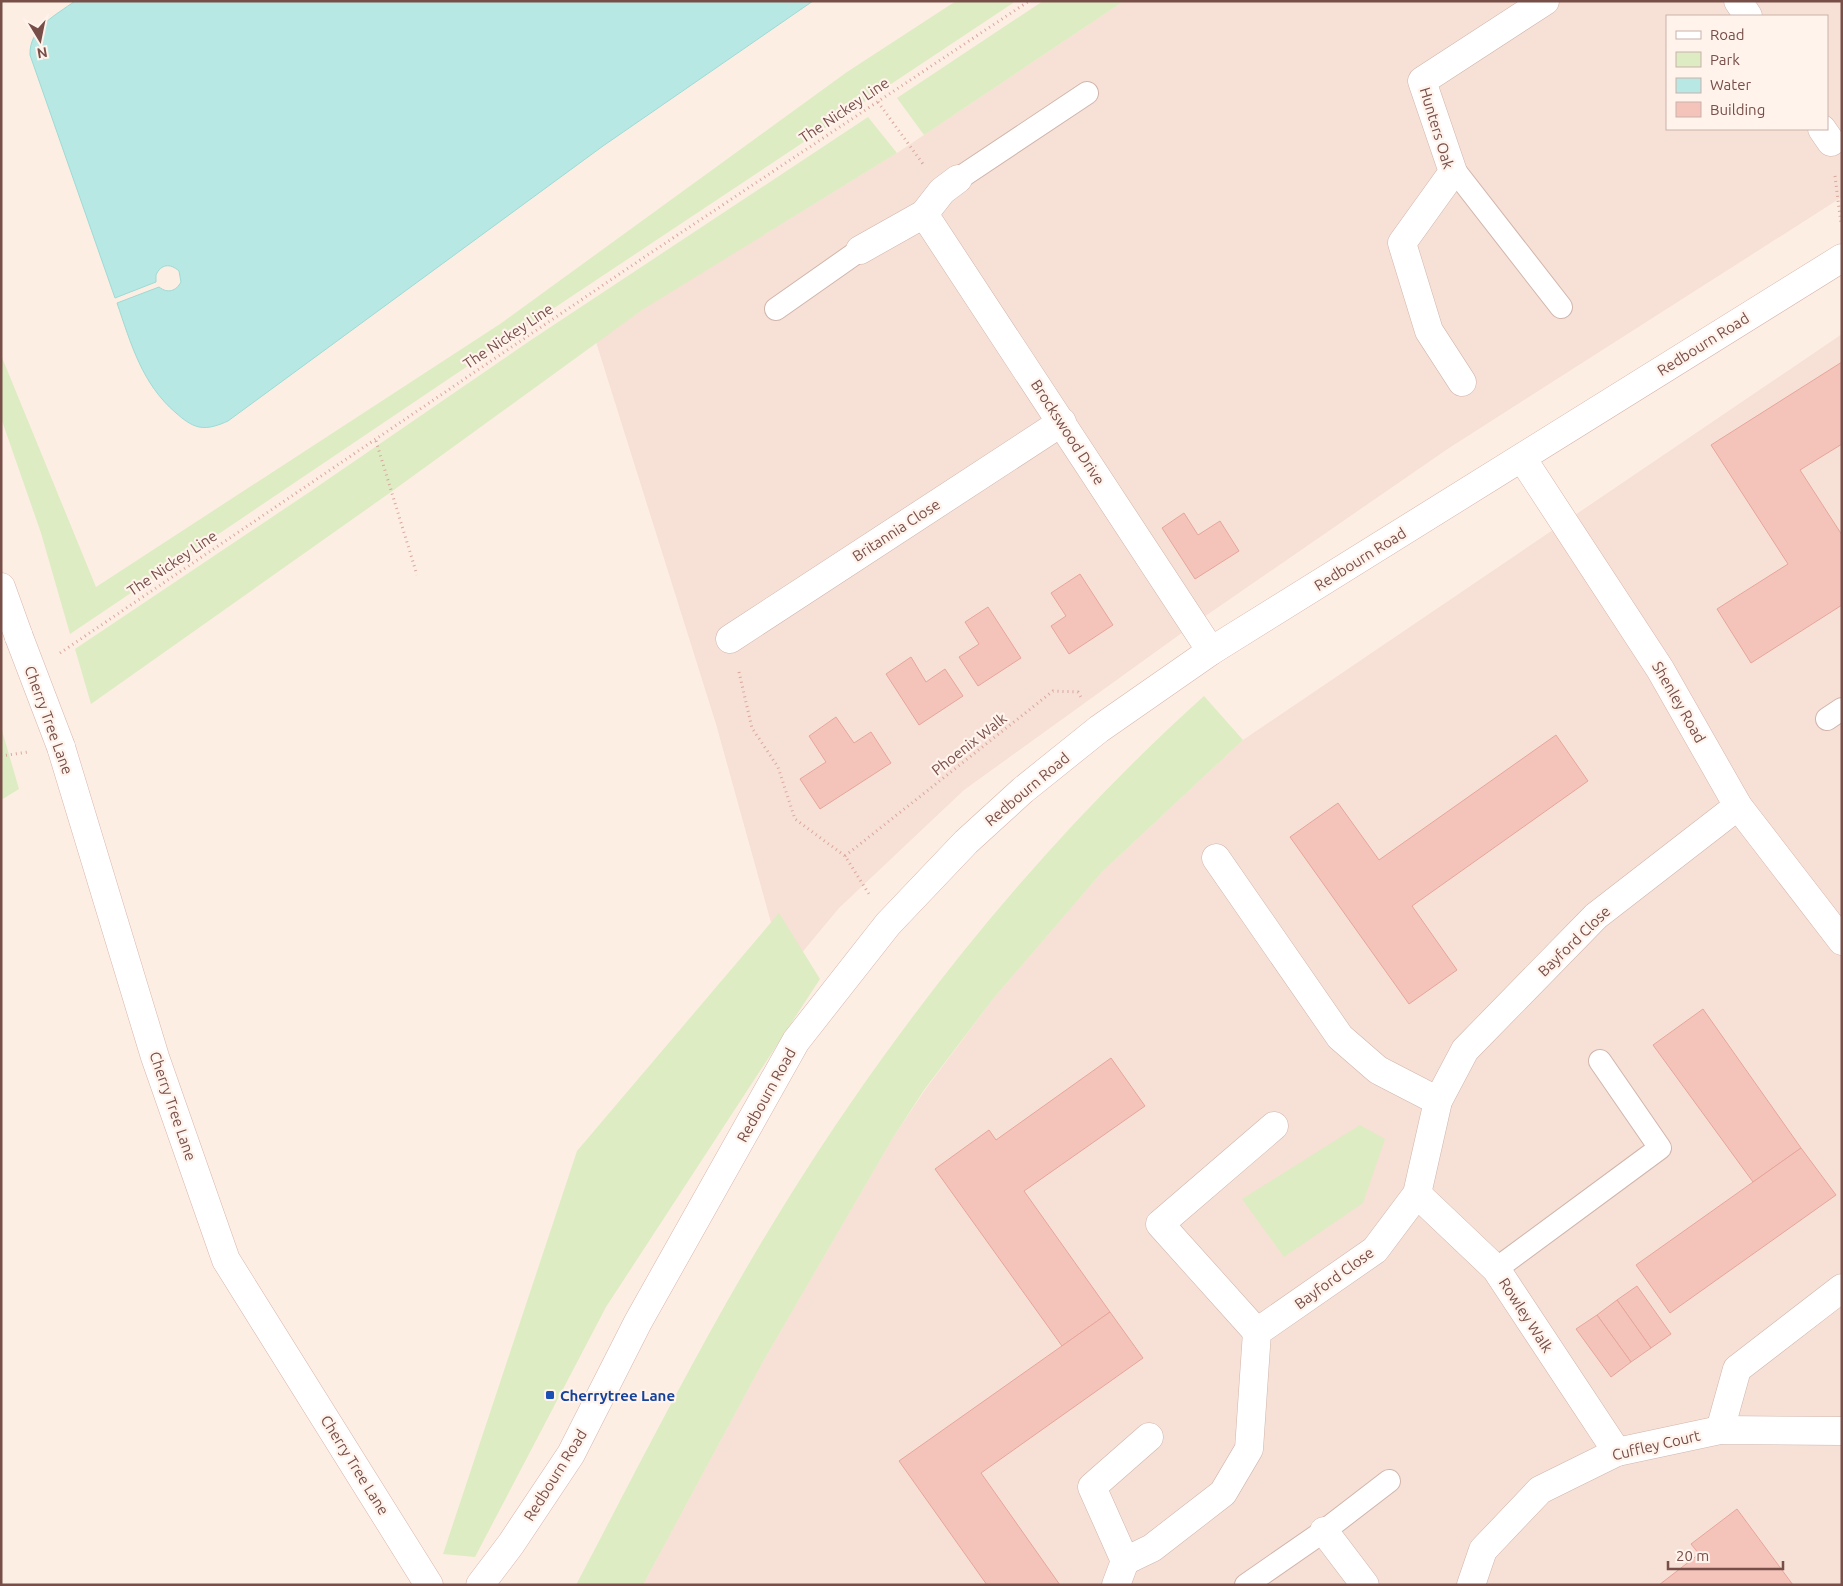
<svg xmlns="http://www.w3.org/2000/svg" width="1843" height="1586" viewBox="0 0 1843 1586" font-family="Ubuntu,sans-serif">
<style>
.residential{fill:#f7e0d5;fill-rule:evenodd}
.green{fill:#ddecc2}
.water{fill:#b8e8e3;stroke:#9edad5}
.building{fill:#f4c4bb;stroke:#e7a59a}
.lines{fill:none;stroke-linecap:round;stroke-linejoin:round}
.lane-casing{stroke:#d1b5ac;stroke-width:24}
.street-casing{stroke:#d1b5ac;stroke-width:29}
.secondary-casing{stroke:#d8b5ac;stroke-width:29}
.path{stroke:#d9a79e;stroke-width:3;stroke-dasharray:1 4;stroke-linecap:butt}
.lane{stroke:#fff;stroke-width:22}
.street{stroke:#fff;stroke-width:28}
.secondary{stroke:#fff;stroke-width:28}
.secondary-bridge-casing{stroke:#d8b5ac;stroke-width:29;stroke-linecap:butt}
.secondary-bridge{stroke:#fff;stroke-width:28}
.transit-dot{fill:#1a4fb4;stroke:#fff3ec;stroke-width:2}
.labels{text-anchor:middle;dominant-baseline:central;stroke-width:4.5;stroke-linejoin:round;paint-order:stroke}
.street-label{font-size:15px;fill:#774e48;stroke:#fff3ec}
.transit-label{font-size:15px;font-weight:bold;fill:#164399;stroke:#fff3ec;text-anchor:start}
</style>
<rect width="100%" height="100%" fill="#fdeee4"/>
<g class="residential">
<path d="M1124,1H1842V197L1449,448L1204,617L964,790L839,908L785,973L716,724L596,342L652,303L897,153ZM1667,16H1827V129H1667Z"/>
<polygon points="1842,334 1842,1585 643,1585 764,1360 894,1136 925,1090 993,999 1102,872 1243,740"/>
</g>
<g class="green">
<polygon points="956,1 1016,1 527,326 70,634 41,533 1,418 1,355 96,587 500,324 847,72"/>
<polygon points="1043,1 1124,1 924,135 897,98"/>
<polygon points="868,117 897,153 642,310 391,492 91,704 75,649 311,491 534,338"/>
<path d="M1204,696L1243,740L1102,872L993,999L924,1090L894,1136L764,1360L643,1585H576C645,1454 712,1320 791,1194C906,1011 1043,841 1204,696Z"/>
<polygon points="1,727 19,789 1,800"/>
<polygon points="779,913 820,979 606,1307 475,1557 443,1554 577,1151"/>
<polygon points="1360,1125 1385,1139 1363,1203 1284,1257 1242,1199"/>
</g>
<path class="water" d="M75,1H813L603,146L228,421C219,425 209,429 199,427C190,425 183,419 176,413C142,384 131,344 117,303L159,287C168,294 176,291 181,282L179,271C170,263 161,264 156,275V282L115,298L30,55C29,28 56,15 75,1Z"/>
<g class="building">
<polygon points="1842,362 1842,444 1800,470 1842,535 1842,605 1751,663 1717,609 1788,564 1711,445"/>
<polygon points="1184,513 1198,535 1220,521 1239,551 1195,579 1162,528"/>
<polygon points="1080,574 1113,625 1069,654 1051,626 1066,616 1051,593"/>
<polygon points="988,607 1021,658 978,686 959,657 979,644 965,622"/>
<polygon points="911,657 926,682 945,669 963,696 919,725 886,674"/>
<polygon points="836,717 854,743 871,732 891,763 820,809 800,779 826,762 809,736"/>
<polygon points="1556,735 1588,781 1412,906 1457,970 1409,1004 1290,837 1338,803 1379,860"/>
<polygon points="1703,1009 1801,1148 1753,1182 1653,1045"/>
<polygon points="1111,1058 1145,1106 1024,1191 1110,1312 1062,1346 935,1169 989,1130 996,1140"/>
<polygon points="1801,1148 1836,1195 1670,1313 1636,1265"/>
<polygon points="1637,1286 1671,1334 1651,1348 1617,1300"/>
<polygon points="1617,1300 1651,1348 1631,1362 1597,1315"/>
<polygon points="1110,1312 1143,1358 981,1473 1060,1585 987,1585 899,1461"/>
<polygon points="1597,1315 1631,1362 1611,1377 1576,1329"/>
<polygon points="1737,1509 1793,1585 1659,1585 1699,1554 1691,1544"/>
</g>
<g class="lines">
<g class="lane-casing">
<g id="lane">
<polyline points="1452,167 1561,307"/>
<polyline points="958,179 1087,93"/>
<polyline points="776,309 860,250"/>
<polyline points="1827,719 1842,709"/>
<polyline points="1496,1269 1660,1148 1600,1061"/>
<polyline points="1246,1585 1324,1531 1389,1481"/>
</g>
</g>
<g class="street-casing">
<g id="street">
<polyline points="1738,1 1748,16"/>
<polyline points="1822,129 1831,142"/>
<polyline points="924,214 1211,651"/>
<polyline points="860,250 924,214 942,191 958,179"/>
<polyline points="1462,382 1429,331 1402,243 1453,172 1422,81 1545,1"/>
<polyline points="730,639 1062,422"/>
<polyline points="1216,858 1340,1037 1378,1070 1438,1101"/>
<polyline points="1417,1194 1496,1269 1617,1452"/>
<polyline points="1257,1332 1160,1224 1274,1126"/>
<polyline points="1720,1430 1737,1369 1842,1288"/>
<polyline points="1324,1531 1365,1585"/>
<polyline points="1125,1561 1152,1548 1223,1493 1249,1449 1257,1332 1375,1250 1417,1194 1438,1101 1465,1050 1596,916 1738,806"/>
<polyline points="1116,1585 1125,1561 1092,1487 1149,1437"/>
<polyline points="1471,1585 1483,1550 1540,1490 1617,1452 1720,1430 1842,1431"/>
</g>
</g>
<g class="secondary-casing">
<g id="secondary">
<polyline points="1522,458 1660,669 1738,806 1842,941"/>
<polyline points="1,587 19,637"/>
<polyline points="61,747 155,1057 226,1260 429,1585"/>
<polyline points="480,1585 511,1544 571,1454 638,1322 796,1041 888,924 966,842 1023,790 1099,729 1211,651 1842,258"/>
</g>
</g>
<g class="path">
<polyline points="878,102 923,164"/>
<polyline points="1835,176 1841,224"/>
<polyline points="376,441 417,575"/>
<polyline points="60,653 646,256 1029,1"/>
<polyline points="739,672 752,728 778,767 795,819 845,856 869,894"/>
<polyline points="1,756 28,752"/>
<polyline points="845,856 1053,691 1078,692 1082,699"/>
</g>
<use href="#lane" class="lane"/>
<use href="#street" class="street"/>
<use href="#secondary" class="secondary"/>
<g class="secondary-bridge-casing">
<polyline id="secondary-bridge" points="19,637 61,747"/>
</g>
<use href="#secondary-bridge" class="secondary-bridge"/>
</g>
<rect class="transit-dot" x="545" y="1390" width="10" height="10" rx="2.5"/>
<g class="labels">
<g class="street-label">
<text transform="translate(844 110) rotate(-34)">The Nickey Line</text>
<text transform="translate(1437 128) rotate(73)">Hunters Oak</text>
<text transform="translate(508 336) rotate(-34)">The Nickey Line</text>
<text transform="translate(1703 344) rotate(-32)">Redbourn Road</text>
<text transform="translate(1068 432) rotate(57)">Brockswood Drive</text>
<text transform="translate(896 530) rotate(-33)">Britannia Close</text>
<text transform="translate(1360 559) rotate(-32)">Redbourn Road</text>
<text transform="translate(172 563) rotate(-34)">The Nickey Line</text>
<text transform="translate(1679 702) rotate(60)">Shenley Road</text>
<text transform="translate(49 720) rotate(70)">Cherry Tree Lane</text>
<text transform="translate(969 744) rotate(-38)">Phoenix Walk</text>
<text transform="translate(1027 789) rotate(-40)">Redbourn Road</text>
<text transform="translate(1574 941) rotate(-44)">Bayford Close</text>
<text transform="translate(766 1095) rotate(-61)">Redbourn Road</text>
<text transform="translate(173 1106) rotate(71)">Cherry Tree Lane</text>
<text transform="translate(1334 1278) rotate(-36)">Bayford Close</text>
<text transform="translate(1526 1315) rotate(57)">Rowley Walk</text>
<text transform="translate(1656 1445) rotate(-13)">Cuffley Court</text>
<text transform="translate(355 1465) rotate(58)">Cherry Tree Lane</text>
<text transform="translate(555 1475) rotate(-58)">Redbourn Road</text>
</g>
<g class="transit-label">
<text x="560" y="1395">Cherrytree Lane</text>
</g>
</g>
<rect width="1843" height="1586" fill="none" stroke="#774e48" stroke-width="5"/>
<rect x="1666" y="15" width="162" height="115" fill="#fff3ec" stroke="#c9b1aa"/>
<rect x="1676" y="31" width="25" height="8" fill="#ffffff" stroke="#c9b1aa"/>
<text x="1710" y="40" font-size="15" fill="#774e48">Road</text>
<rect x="1676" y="52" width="25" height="15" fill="#ddecc2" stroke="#c9b1aa"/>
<text x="1710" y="65" font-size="15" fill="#774e48">Park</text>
<rect x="1676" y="78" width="25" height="15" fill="#b8e8e3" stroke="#c9b1aa"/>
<text x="1710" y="90" font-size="15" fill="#774e48">Water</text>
<rect x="1676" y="102" width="25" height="15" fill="#f4c4bb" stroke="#c9b1aa"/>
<text x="1710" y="115" font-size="15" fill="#774e48">Building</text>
<g transform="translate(40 40) rotate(170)" stroke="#fff3ec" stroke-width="4" paint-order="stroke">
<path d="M0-4L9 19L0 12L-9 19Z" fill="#774e48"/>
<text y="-8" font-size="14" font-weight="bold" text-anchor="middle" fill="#774e48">N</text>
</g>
<path d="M1668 1561v8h115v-8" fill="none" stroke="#774e48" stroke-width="2.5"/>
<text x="1676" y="1561" font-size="15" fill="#774e48" stroke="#fff3ec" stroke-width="4" paint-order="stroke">20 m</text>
</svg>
